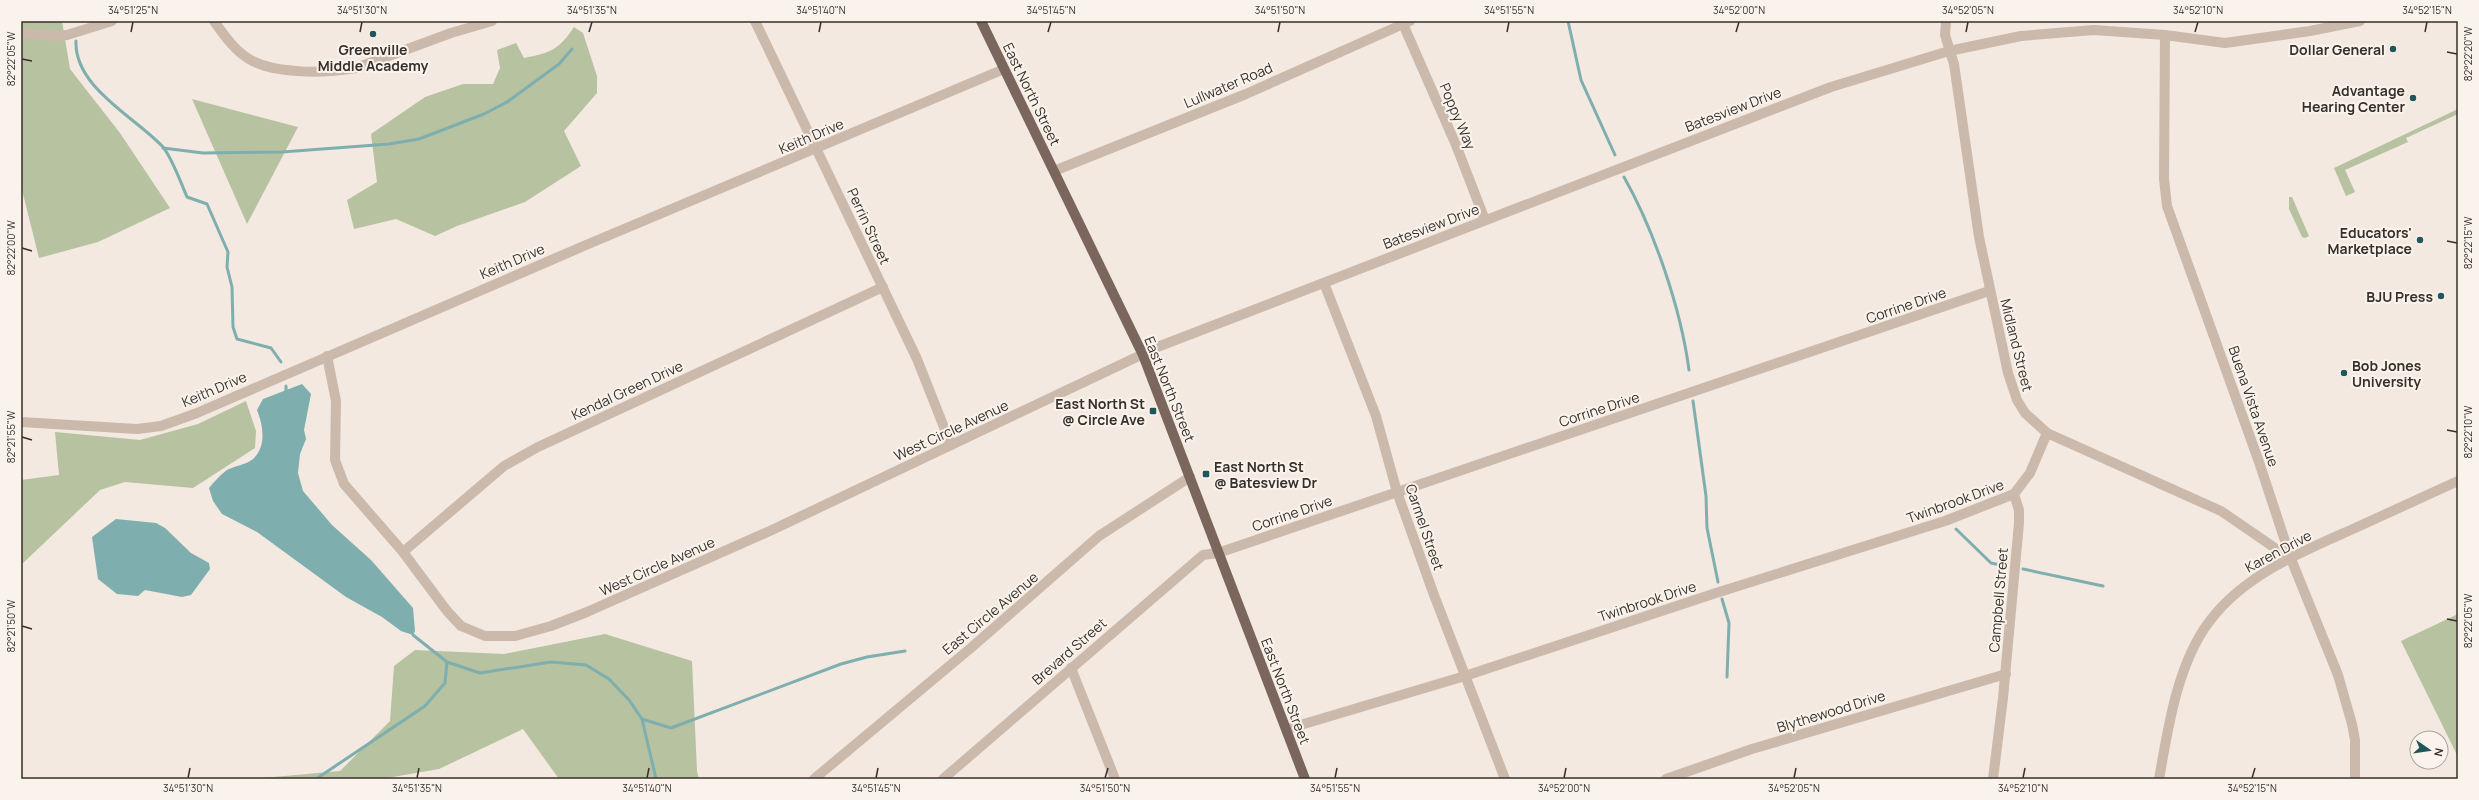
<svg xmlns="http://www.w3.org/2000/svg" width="2479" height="800" viewBox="0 0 2479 800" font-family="Manrope,sans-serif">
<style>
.green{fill:#b7c2a0}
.water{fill:#7faeaf}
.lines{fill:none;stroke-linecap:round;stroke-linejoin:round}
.stream{stroke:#7faeaf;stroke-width:3}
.minor{stroke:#cbb9ab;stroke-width:10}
.major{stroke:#7a665c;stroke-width:10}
.ticks{fill:none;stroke:#392f2a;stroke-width:1.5}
.poi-dot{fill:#20575a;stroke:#faf3ec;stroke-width:1.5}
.labels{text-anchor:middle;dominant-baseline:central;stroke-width:4;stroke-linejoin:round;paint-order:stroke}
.poi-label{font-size:14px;font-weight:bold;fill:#392f2a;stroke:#faf3ec;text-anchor:end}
.street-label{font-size:14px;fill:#392f2a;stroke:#faf3ec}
.neatline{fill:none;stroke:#392f2a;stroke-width:1.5}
.ticks-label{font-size:10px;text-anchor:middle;fill:#392f2a}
</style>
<rect width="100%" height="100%" fill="#f3e9e0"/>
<g class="green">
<polygon points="21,21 62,21 70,69 120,133 170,208 98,242 39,258 21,186"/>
<path d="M574,27L583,33L597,76V93L564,131L581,166L525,202L457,226L435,236L396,219L354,229L347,200L377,182L371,134L425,97L463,84H493L500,68L497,50L516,43L524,58C550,53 559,50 574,27Z"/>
<polygon points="192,99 298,127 247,224"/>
<polygon points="2458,109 2458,114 2406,138 2408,142 2345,170 2355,192 2346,196 2334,168"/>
<polygon points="2289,197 2292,197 2309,236 2305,238 2302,237 2289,209"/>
<polygon points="246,401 256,431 255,448 193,488 125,482 100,490 21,565 21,480 59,475 55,432 140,440 198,424"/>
<polygon points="2458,614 2458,757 2401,641"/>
<polygon points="605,634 692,661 697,771 699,779 559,779 523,729 439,769 381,779 250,779 340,771 390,721 394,666 415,650 504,654"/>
</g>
<g class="water">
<path d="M302,384L311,394L304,430L306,439L300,454L298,473L303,491L332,525L371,560L413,608L415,631L413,635L401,631L382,617L346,597L257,532L222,514L213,501L209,488C214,482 220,475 227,470C234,466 246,465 253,459C267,446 263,425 257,410L263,399Z"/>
<polygon points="116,519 156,523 165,528 191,553 209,563 210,569 191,595 182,597 145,590 138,596 117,594 98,579 92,537"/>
</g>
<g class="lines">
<g class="stream">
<polyline points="1568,21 1581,80 1615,155"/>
<path d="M76,41C74,87 135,117 163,147C172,158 181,183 187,197L207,204L228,252L227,267L232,287L233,327L237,339L271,348L281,362"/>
<polyline points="163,148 203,153 282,152 389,144 419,139 484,114 507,102 559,64 572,49"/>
<path d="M1624,177C1654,230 1681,309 1689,370"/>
<polyline points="286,391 286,386"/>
<polyline points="1693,401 1706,496 1707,528 1718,582"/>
<polyline points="1956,529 1991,563 2000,565"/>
<polyline points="2023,569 2103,586"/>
<polyline points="1722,599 1729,623 1727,677"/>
<polyline points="413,635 447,662 480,673 551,662 586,665 609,679 629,700 642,719 656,779"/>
<polyline points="642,719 671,728 841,664 867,657 905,651"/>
<polyline points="316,779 425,706 445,683 447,662"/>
</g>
<g class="minor">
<path d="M214,21C224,35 234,50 249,59C275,75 327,73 356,68L451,33L492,21"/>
<polyline points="755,21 917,359 951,445"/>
<polyline points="1946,21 1945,35 1954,64 1979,237 2008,373 2017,400 2025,413 2047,433 2221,511 2291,559"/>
<polyline points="1403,24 1456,145 1485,220"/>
<polyline points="21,33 56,36 67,35 112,21"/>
<polyline points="2165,35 2164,179 2167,206 2259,462 2291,559 2338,675 2352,724 2355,740 2355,779"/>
<polyline points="1054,171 1246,94 1410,21"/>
<polyline points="1324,283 1376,416 1397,492 1434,595 1505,779"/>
<polyline points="327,356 336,401 335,460 344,484 403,552 447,611 461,626 485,636 515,636 551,626 587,612 772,530 1160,346 1831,87 1949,51 2021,36 2094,30 2165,35 2225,43 2310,31 2360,21"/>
<polyline points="21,422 137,429 161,426 197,413 586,245 1004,69"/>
<polyline points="403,552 504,466 538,447 883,287"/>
<polyline points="1071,668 1115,779"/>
<polyline points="1287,729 1465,676 1716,593 1945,521 2014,494"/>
<polyline points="814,779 972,647 1099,536 1190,477"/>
<polyline points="943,779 1203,555 1218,553 1989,291"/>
<polyline points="1666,779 1752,749 2006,674"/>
<polyline points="1993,779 2003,698 2019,523 2019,510 2014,494 2030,473 2047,433"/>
<path d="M2159,779C2168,729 2176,672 2204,629C2238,577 2299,553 2353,529C2388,513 2423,497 2458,481"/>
</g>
<polyline class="major" points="981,21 1143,355 1305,779"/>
</g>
<path class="ticks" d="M131,32L133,22M360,32L362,22M589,32L592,22M819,32L821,22M1048,32L1051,22M1278,32L1280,22M1507,32L1509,22M1736,32L1739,22M1966,32L1968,22M2195,32L2198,22M2425,32L2427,22M2447,52L2457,54M22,59L32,61M2447,241L2457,243M22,248L32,251M2447,430L2457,432M22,437L32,440M2447,619L2457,621M22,626L32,629M188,778L190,768M417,778L419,768M647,778L649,768M876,778L878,768M1105,778L1108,768M1335,778L1337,768M1564,778L1566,768M1794,778L1796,768M2023,778L2025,768M2252,778L2255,768"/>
<g class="poi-dot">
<circle cx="373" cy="34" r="4"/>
<circle cx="2393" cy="49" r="4"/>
<circle cx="2413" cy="98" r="4"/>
<circle cx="2420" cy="240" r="4"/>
<circle cx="2441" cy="296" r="4"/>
<circle cx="2344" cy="373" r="4"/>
<rect x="1149" y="407" width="8" height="8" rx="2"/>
<rect x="1202" y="470" width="8" height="8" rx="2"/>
</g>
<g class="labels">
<g class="poi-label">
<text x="373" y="49" text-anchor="middle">Greenville<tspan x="373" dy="16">Middle Academy</tspan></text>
<text x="2385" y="49">Dollar General</text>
<text x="2405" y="90">Advantage<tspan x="2405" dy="16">Hearing Center</tspan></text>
<text x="2412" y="232">Educators'<tspan x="2412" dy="16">Marketplace</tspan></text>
<text x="2433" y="296">BJU Press</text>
<text x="2352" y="365" text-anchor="start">Bob Jones<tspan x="2352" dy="16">University</tspan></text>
<text x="1145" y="403">East North St<tspan x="1145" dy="16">@ Circle Ave</tspan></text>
<text x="1214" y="466" text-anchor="start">East North St<tspan x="1214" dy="16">@ Batesview Dr</tspan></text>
</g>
<g class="street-label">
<text transform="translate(1228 85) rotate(-23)">Lullwater Road</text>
<text transform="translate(1032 94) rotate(64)">East North Street</text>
<text transform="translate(1733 109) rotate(-21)">Batesview Drive</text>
<text transform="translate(1458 116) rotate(67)">Poppy Way</text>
<text transform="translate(811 136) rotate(-23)">Keith Drive</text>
<text transform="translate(869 226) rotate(65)">Perrin Street</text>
<text transform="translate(1431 226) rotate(-21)">Batesview Drive</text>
<text transform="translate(512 261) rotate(-23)">Keith Drive</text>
<text transform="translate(1906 305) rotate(-19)">Corrine Drive</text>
<text transform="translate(2017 345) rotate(76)">Midland Street</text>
<text transform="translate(214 389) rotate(-23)">Keith Drive</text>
<text transform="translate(1170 389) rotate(68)">East North Street</text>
<text transform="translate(627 390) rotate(-25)">Kendal Green Drive</text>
<text transform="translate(2254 406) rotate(71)">Buena Vista Avenue</text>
<text transform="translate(1599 409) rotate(-18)">Corrine Drive</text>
<text transform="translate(951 430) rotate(-25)">West Circle Avenue</text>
<text transform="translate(1955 501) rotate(-20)">Twinbrook Drive</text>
<text transform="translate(1292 513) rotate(-19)">Corrine Drive</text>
<text transform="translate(1425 527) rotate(71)">Carmel Street</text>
<text transform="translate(2278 551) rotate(-28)">Karen Drive</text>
<text transform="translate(657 566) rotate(-24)">West Circle Avenue</text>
<text transform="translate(1998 600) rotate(-85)">Campbell Street</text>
<text transform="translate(1647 601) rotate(-18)">Twinbrook Drive</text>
<text transform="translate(990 613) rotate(-40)">East Circle Avenue</text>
<text transform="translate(1069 651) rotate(-41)">Brevard Street</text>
<text transform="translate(1286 691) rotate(69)">East North Street</text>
<text transform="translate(1831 711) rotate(-17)">Blythewood Drive</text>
</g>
</g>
<rect width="2479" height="800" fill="none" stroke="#faf3ec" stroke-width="44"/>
<g transform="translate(2429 750) rotate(103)"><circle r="19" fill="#faf3ec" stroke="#ada59e"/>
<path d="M0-3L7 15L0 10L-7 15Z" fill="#20575a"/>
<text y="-6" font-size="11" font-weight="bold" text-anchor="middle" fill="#392f2a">N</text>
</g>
<rect x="22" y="22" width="2435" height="756" class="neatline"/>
<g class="ticks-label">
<text x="133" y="14">34°51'25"N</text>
<text x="362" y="14">34°51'30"N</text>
<text x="592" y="14">34°51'35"N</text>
<text x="821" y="14">34°51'40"N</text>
<text x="1051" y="14">34°51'45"N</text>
<text x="1280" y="14">34°51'50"N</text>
<text x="1509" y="14">34°51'55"N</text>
<text x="1739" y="14">34°52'00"N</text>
<text x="1968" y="14">34°52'05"N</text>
<text x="2198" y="14">34°52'10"N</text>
<text x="2427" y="14">34°52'15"N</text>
<text transform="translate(2468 54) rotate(-90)" y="4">82°22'20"W</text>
<text transform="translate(11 59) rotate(-90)" y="4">82°22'05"W</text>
<text transform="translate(2468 243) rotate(-90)" y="4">82°22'15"W</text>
<text transform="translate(11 248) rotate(-90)" y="4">82°22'00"W</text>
<text transform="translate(2468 432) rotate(-90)" y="4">82°22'10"W</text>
<text transform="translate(11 437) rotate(-90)" y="4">82°21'55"W</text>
<text transform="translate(2468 621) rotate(-90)" y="4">82°22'05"W</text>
<text transform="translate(11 626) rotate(-90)" y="4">82°21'50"W</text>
<text x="188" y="792">34°51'30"N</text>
<text x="417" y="792">34°51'35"N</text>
<text x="647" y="792">34°51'40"N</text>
<text x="876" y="792">34°51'45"N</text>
<text x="1105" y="792">34°51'50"N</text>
<text x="1335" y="792">34°51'55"N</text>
<text x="1564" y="792">34°52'00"N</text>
<text x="1794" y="792">34°52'05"N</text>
<text x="2023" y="792">34°52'10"N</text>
<text x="2252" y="792">34°52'15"N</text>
</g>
</svg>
